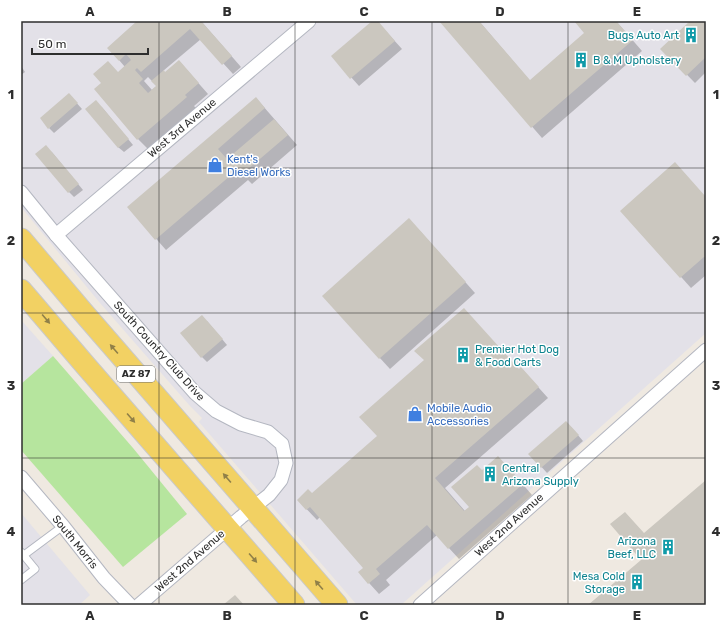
<svg xmlns="http://www.w3.org/2000/svg" width="727" height="626" viewBox="0 0 727 626" font-family="Rubik,sans-serif">
<style>
.industrial{fill:#e3e1e8}
.green{fill:#b6e59e}
.shadow{fill:#0003;fill-rule:evenodd}
.building{fill:#cbc7bf}
.lines{fill:none;stroke-linecap:round;stroke-linejoin:round}
.service-casing{stroke:#b4b7c1;stroke-width:9}
.minor-casing{stroke:#b4b7c1;stroke-width:15}
.primary-casing{stroke:#c9c9c9;stroke-width:23}
.service{stroke:#fff;stroke-width:7}
.minor{stroke:#fff;stroke-width:13}
.primary{stroke:#f2d163;stroke-width:21}
.oneway{fill:#908048}
.grid{fill:none;stroke:#2e2e2e;stroke-width:1;stroke-opacity:0.55}
.labels{text-anchor:middle;dominant-baseline:central;stroke-width:3;stroke-linejoin:round;paint-order:stroke}
.shield{fill:#fff;stroke:#6d6d6d;stroke-width:1}
.shield-label{font-size:10px;font-weight:bold;fill:#2e2e2e}
.culture-label{font-size:11px;fill:#0d838f;stroke:#fff;text-anchor:end}
.street-label{font-size:11px;fill:#2e2e2e;stroke:#fff}
.shop-label{font-size:11px;fill:#366cbe;stroke:#fff;text-anchor:start}
.neatline{fill:none;stroke:#2e2e2e;stroke-width:1.5}
.grid-label{font-size:13px;text-anchor:middle;font-weight:bold;fill:#2e2e2e}
</style>
<rect width="100%" height="100%" fill="#efe9e1"/>
<g class="industrial">
<polygon points="21,21 706,21 706,333 401,605 357,605 199,422 202,418 190,406 100,303 21,207"/>
<polygon points="21,320 53,356 21,384"/>
<polygon points="21,513 90,595 79,605 21,605"/>
</g>
<polygon class="green" points="53,356 133,448 187,514 123,567 21,450 21,384"/>
<g class="shadow">
<path d="M139,21H201L241,67L233,74L201,39L163,71L165,73L179,61L208,94L194,106L196,108L148,149L138,139L118,73L125,67L119,60ZM148,77L157,86L152,90L144,81Z"/>
<polygon points="374,21 377,21 383,28 402,49 359,86 333,57"/>
<polygon points="440,21 479,21 530,81 586,33 575,21 616,21 642,51 542,138"/>
<polygon points="691,21 706,21 706,72 695,83 662,49"/>
<polygon points="21,66 25,72 21,75"/>
<polygon points="256,98 297,145 252,184 248,180 166,250 129,208"/>
<polygon points="74,100 82,109 54,133 49,128"/>
<polygon points="101,106 133,145 124,152 118,147"/>
<polygon points="51,151 83,190 74,197 69,192"/>
<polygon points="706,197 706,275 691,288 622,211"/>
<polygon points="419,230 475,293 390,369 323,296"/>
<polygon points="207,321 227,345 207,362 202,357"/>
<polygon points="521,368 548,398 445,488 465,511 470,507 482,471 508,467 532,495 459,559 437,535 386,580 390,585 379,594 360,573 365,568 320,517 317,520 298,500 312,494"/>
<polygon points="571,427 583,441 547,473 530,454"/>
</g>
<g class="building">
<polygon points="137,21 201,21 232,56 222,65 190,29 141,72 137,68 135,70 143,79 139,83 148,93 156,86 151,81 164,70 165,72 179,60 199,83 185,95 187,97 137,140 94,89 101,83 93,74 108,61 118,72 131,60 126,54 119,61 107,48"/>
<polygon points="372,21 378,21 395,41 350,79 331,56"/>
<polygon points="439,21 479,21 530,80 584,33 574,21 616,21 633,40 531,128"/>
<polygon points="690,21 706,21 706,57 686,76 660,49"/>
<polygon points="69,93 78,103 48,129 40,118"/>
<polygon points="256,97 265,108 218,149 227,159 274,119 288,135 241,175 237,170 155,240 127,207"/>
<polygon points="96,100 129,139 118,148 85,109"/>
<polygon points="46,145 79,184 68,193 35,154"/>
<polygon points="675,162 706,197 706,257 704,257 680,278 620,211"/>
<polygon points="409,218 466,282 379,359 322,296"/>
<polygon points="464,308 519,369 521,367 539,387 435,478 464,511 469,507 451,487 477,465 482,470 498,456 523,484 448,549 427,525 376,569 380,574 368,584 358,572 363,568 310,507 306,510 297,500 308,489 312,493 377,436 359,417 424,360 414,351"/>
<polygon points="202,315 223,339 201,358 180,333"/>
<polygon points="566,421 579,435 541,468 528,454"/>
<polygon points="706,480 706,605 588,605 641,560 610,524 625,512 644,533"/>
<polygon points="235,595 244,605 223,605"/>
</g>
<g class="lines">
<g class="service-casing">
<g id="service">
<polyline points="24,555 63,526"/>
<polyline points="21,580 35,569 21,552"/>
</g>
</g>
<g class="minor-casing">
<g id="minor">
<polyline points="21,192 56,235 195,393 216,411 241,424 268,432 282,444 286,463 281,480 269,495 241,517 139,605"/>
<polyline points="56,235 309,21"/>
<polyline points="21,477 63,526 104,578 130,605"/>
<polyline points="420,605 706,350"/>
</g>
</g>
<g class="primary-casing">
<g id="primary">
<polyline points="21,239 82,311 337,605"/>
<polyline points="21,290 86,366 294,605"/>
</g>
</g>
<use href="#service" class="service"/>
<use href="#minor" class="minor"/>
<use href="#primary" class="primary"/>
</g>
<defs><path id="oneway-solid" d="M-6-.8H1V-3.2L6.5 0L1 3.2V.8H-6Z"/></defs>
<g class="oneway">
<use href="#oneway-solid" transform="translate(46 319) rotate(50)"/>
<use href="#oneway-solid" transform="translate(114 349) rotate(-131)"/>
<use href="#oneway-solid" transform="translate(131 418) rotate(49)"/>
<use href="#oneway-solid" transform="translate(227 478) rotate(-131)"/>
<use href="#oneway-solid" transform="translate(253 558) rotate(49)"/>
<use href="#oneway-solid" transform="translate(319 585) rotate(-131)"/>
</g>
<path class="grid" d="M159,21V605M295,21V605M432,21V605M568,21V605M21,168H706M21,313H706M21,458H706"/>
<defs>
<g id="building-bare" transform="scale(1.2)"><path d="M-4-6H4V6H1V3H-1V6H-4ZM-2.5-4.3h1.7v1.8h-1.7ZM.8-4.3h1.7v1.8H.8ZM-2.5-1h1.7V.8h-1.7ZM.8-1h1.7V.8H.8Z" fill="#0f9aa8" stroke="#fff" stroke-width="2.5" paint-order="stroke"/></g>
<g id="shop-bare" transform="scale(1.2)"><path d="M-5-2.5h2.3a2.7 3.5 0 0 1 5.4 0H5L5.5 6h-11ZM-1.5-2.5h3a1.5 2.3 0 0 0-3 0Z" fill="#3f7fe0" stroke="#fff" stroke-width="2.5" paint-order="stroke"/></g>
</defs>
<g fill-rule="evenodd">
<use href="#building-bare" x="691" y="35"/>
<use href="#building-bare" x="581" y="60"/>
<use href="#shop-bare" x="215" y="165"/>
<use href="#building-bare" x="463" y="355"/>
<use href="#shop-bare" x="415" y="414"/>
<use href="#building-bare" x="490" y="474"/>
<use href="#building-bare" x="668" y="547"/>
<use href="#building-bare" x="637" y="582"/>
</g>
<g class="labels">
<rect class="shield" x="117" y="366" width="38" height="16" rx="3"/>
<g class="shield-label">
<text x="136" y="374">AZ 87</text>
</g>
<g class="culture-label">
<text x="679" y="35">Bugs Auto Art</text>
<text x="593" y="60" text-anchor="start">B &amp; M Upholstery</text>
<text x="475" y="349" text-anchor="start">Premier Hot Dog<tspan x="475" dy="13">&amp; Food Carts</tspan></text>
<text x="502" y="468" text-anchor="start">Central<tspan x="502" dy="13">Arizona Supply</tspan></text>
<text x="656" y="541">Arizona<tspan x="656" dy="13">Beef, LLC</tspan></text>
<text x="625" y="576">Mesa Cold<tspan x="625" dy="13">Storage</tspan></text>
</g>
<g class="street-label">
<text transform="translate(182 128) rotate(-40)">West 3rd Avenue</text>
<text transform="translate(159 351) rotate(48)">South Country Club Drive</text>
<text transform="translate(509 525) rotate(-42)">West 2nd Avenue</text>
<text transform="translate(75 542) rotate(51)">South Morris</text>
<text transform="translate(190 561) rotate(-41)">West 2nd Avenue</text>
</g>
<g class="shop-label">
<text x="227" y="159">Kent's<tspan x="227" dy="13">Diesel Works</tspan></text>
<text x="427" y="408">Mobile Audio<tspan x="427" dy="13">Accessories</tspan></text>
</g>
</g>
<rect width="727" height="626" fill="none" stroke="#ffffff" stroke-width="44"/>
<path d="M32 48v6h116v-6" fill="none" stroke="#2e2e2e" stroke-width="2"/>
<text x="38" y="48" font-size="12" fill="#2e2e2e" stroke="#ffffff" stroke-width="3" paint-order="stroke">50 m</text>
<rect x="22" y="22" width="683" height="582" class="neatline"/>
<g class="grid-label">
<text x="90" y="16">A</text>
<text x="227" y="16">B</text>
<text x="364" y="16">C</text>
<text x="500" y="16">D</text>
<text x="637" y="16">E</text>
<text x="11" y="99">1</text>
<text x="716" y="99">1</text>
<text x="11" y="245">2</text>
<text x="716" y="245">2</text>
<text x="11" y="390">3</text>
<text x="716" y="390">3</text>
<text x="11" y="536">4</text>
<text x="716" y="536">4</text>
<text x="90" y="620">A</text>
<text x="227" y="620">B</text>
<text x="364" y="620">C</text>
<text x="500" y="620">D</text>
<text x="637" y="620">E</text>
</g>
</svg>
